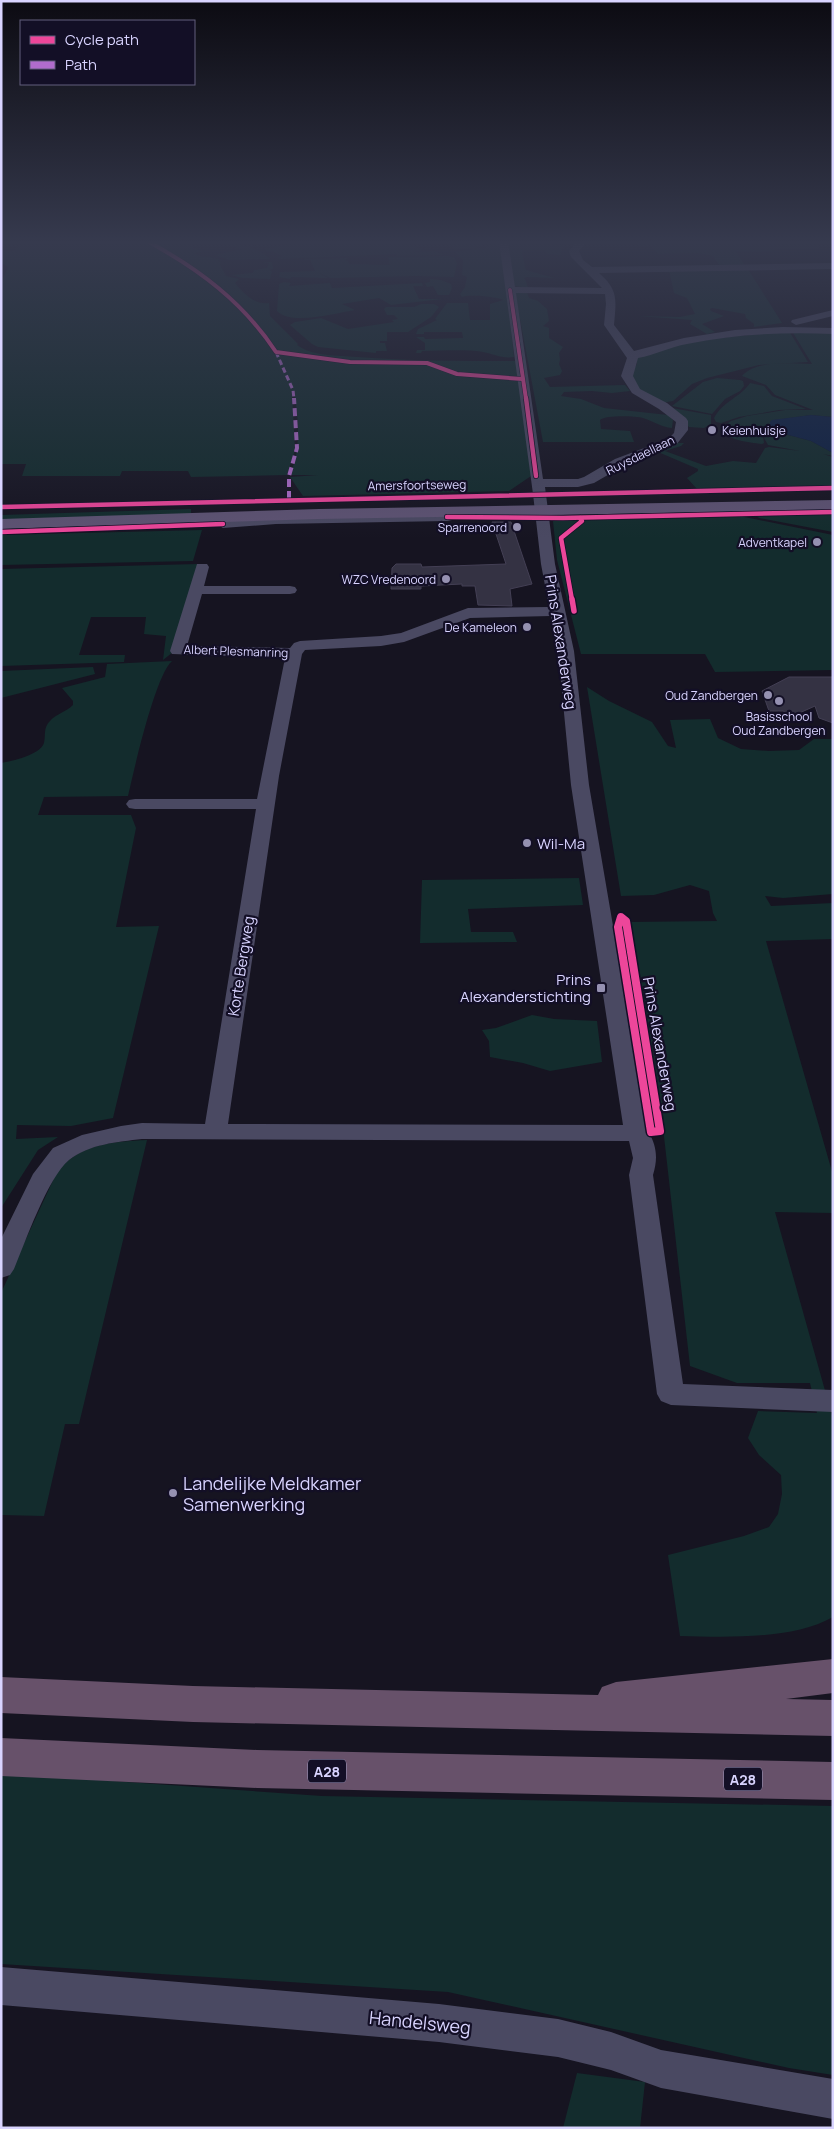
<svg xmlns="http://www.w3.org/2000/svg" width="834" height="2129" viewBox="0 0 834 2129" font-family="Manrope,sans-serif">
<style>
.green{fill:#132c2d}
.water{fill:#0d2144}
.building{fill:#343243;stroke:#433f54}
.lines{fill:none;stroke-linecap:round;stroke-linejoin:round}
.minor{fill:#4a4962;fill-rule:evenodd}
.major{fill:#5e5373;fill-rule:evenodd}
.highway{fill:#67516a;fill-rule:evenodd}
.quiet-far1{stroke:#b06ccc;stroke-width:3;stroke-dasharray:5.5 3;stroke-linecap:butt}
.quiet{stroke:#b06ccc;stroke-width:4;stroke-dasharray:8 4;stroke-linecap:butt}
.cycleway-far3-casing{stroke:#130f26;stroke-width:5}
.cycleway-far2-casing{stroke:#130f26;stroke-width:6}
.cycleway-far1-casing{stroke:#130f26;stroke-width:8}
.cycleway-casing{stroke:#130f26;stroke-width:11}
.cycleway-far3{stroke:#ed469a;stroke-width:4}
.cycleway-far2{stroke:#ed469a;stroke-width:4.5}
.cycleway-far1{stroke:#ed469a;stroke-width:5.5}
.cycleway{stroke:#ed469a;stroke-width:8}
.poi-dot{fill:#9591b1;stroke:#130f26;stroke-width:2}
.labels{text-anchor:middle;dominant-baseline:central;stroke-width:4.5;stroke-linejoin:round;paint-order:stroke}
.far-poi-label{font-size:12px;fill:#d9d4ff;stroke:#130f26;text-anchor:end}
.far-street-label{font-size:12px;fill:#d9d4ff;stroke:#130f26}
.shield{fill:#130f26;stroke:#9e99be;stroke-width:1}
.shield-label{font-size:14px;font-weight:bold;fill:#d9d4ff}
.street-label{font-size:15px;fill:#d9d4ff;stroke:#130f26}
.poi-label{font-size:15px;fill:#d9d4ff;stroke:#130f26;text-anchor:start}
.near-poi-label{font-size:18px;fill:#d9d4ff;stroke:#130f26;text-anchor:start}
.near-street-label{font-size:18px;fill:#d9d4ff;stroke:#130f26}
</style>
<rect width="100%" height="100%" fill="#161421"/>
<g class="green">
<path d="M25,241H181L202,252L194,253C204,259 211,256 221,260L218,261L221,262L220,265L226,276L239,279L235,283C244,294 255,305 269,303L270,316L298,344L297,345C314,357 338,355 357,357C410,361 463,361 516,361L531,476L509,491L303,496L290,477L318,475H290C301,449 299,420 294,392H292L295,450L287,475L191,477L188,471H122L120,476H22L26,464H1V283L8,267L1,263V251H14Z"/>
<path d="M214,241C230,241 259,247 270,259L229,260L215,255L242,249Z"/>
<polygon points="303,241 329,241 330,243 408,241 404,242 422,250 416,252 434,251 444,255 398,256 397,254 282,259 278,258 282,256 271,251 263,250"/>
<path d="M436,241H501L514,357C502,359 494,354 483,352C463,349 443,351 422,351L421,353H416L417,350H425V343L416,337H424L425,339L463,338L462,332H424V334H416L418,329L437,320L435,319L447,303H468L470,320H490V304L503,300C499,297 468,294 462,297L460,294L465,287L467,277L462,275L463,260L455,252L487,247L489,243H482V247L454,250L449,245Z"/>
<polygon points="507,241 525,242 527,244 565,245 561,251 561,255 548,254 545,250 523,250 522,253 526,270 554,278 527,277 524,278 526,281 528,288 514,286"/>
<polygon points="664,241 817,241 816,244 820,249 780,249 760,252 736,251 745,266 720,266 713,256 697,253 658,254 650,245 639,246 635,244"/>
<polygon points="449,256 455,258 457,263 454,277 416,276 330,278 319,273 328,278 291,277 290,279 279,277 280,272 315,271 310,260 299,259 348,258 345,260 348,261 349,264 336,269 349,264 390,265 388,257"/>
<polygon points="262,262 272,262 273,269 269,270 272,271 270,279 243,278 231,275 253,273 254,270 267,268 269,263"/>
<polygon points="748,269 782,323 754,327 754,324 746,318 745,314 712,308 710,309 711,311 724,316 702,324 715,332 707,334 690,324 692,320 638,316 680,317 695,314 687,298 674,293 669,270"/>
<polygon points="430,279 441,280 451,284 452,288 449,295 438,295 433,286 427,287 425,283 430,282"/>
<path d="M284,282L291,283L289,286L330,283L332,288L422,283L423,286H413L419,299H442L391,305L379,298L342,304L355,310C336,313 291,326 277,311L279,284Z"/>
<path d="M515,292H527L529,298L538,301L547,309L549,321L543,326L549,328V338L563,347L559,353L560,360L559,364L562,371L560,375L544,378L550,387L625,385L630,391L612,393L592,391L564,392L561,396L581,399L604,408L668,415L673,420L672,428C661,427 653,421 643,418C634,416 606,415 600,420L601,429L630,431L634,442H543Z"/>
<polygon points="421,304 434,304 439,307 431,317 408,332 387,332 387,341 380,341 380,343 385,343 387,351 376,351 376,353 318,347 312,344 290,325 295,322 321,318 348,329 394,322 392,320 398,319 394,315 387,315 384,309 386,307 414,307"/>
<polygon points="789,331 808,362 759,365 707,378 692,384 673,401 661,403 639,391 632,381 633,370 637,364 635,357 698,340"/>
<path d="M792,331L833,332V415L827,414L833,415V417L811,415L775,420L771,421L770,426L781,433L811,441L833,453V456L823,454L833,457V486L697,489L687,478L698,471V469L658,452L678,443H684L681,446L665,451L706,466L733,461L756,463L765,448L769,447L800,451L768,445L763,436L764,443L762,444C748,442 729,441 720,429L731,421L747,416L785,410H813L775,395L766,385L742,376C757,359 792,364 812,364Z"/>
<polygon points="717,378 740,380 743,381 744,386 740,391 725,399 712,414 672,406 703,382"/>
<path d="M750,383L764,386L772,396L806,409L779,410L739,417L721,423L716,422L714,418C723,401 741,397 750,383Z"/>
<polygon points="672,408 711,415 711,424 704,428 689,427"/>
<polygon points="191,509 191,515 1,522 1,515"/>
<polygon points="833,512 833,532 759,518 755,514"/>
<polygon points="730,514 833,535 833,670 715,672 705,654 581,654 557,560 553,521 585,516"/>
<polygon points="202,530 193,561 1,565 1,535"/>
<polygon points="198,564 173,652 163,660 166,636 144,634 146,617 91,617 79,655 125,655 124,662 1,666 1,569"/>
<path d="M172,661C155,676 134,770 128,796L44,797L38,815H131L136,828L116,927L159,926L113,1118L71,1126L17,1125L16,1139L58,1137L38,1150L1,1208V763C12,761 40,755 44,743C46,734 43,728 50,721C56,714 66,712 73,705V701L62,688L105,677L107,664Z"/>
<polygon points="93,667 95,674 1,698 1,671"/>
<path d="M587,687L609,701L652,722L668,746L676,748L670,720L710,719L718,738L741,749L769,751L799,750L814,739H833V894L783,898L765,896L771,906L833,903V939L766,941L833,1175V1213L775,1212L833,1419V1617C793,1640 725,1637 680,1636L668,1555L744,1536L769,1527L778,1514L782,1494L781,1475L759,1455L748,1438L758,1411L817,1413L810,1383H737L690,1366L661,1110L629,922L717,921L713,913L709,891L690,885L654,895L621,896Z"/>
<polygon points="579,878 583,905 468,909 471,932 513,932 517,942 420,943 422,880"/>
<polygon points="532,1015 554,1019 597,1021 602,1062 550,1071 523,1063 490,1057 489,1041 482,1030 496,1028"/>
<path d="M147,1140L79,1424H65L44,1516L1,1515V1293L56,1174C78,1143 112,1142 147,1140Z"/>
<polygon points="1,1773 322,1796 833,1806 833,2075 789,2068 448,1992 1,1964"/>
<polygon points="577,2073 645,2082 640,2128 563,2128"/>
</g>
<polygon class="water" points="811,415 833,417 833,453 811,441 781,433 770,426 770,422 772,420"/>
<g class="building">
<polygon points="492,522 511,522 532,584 510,589 512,606 478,605 475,586 462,586 462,584 421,586 421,589 391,589 392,568 396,564 421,564 422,567 506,564"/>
<polygon points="789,677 833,677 833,723 819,718 815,706 797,714 791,714 783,711 769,711 762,691"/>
</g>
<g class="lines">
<g class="minor">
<path d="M499,241H508L515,287L602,288L571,257L569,251L577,241H587L579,251L583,260L592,267L833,263V269L599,273C619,290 616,301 614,325L634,351L684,338L735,330L783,327L833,328V334C783,332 735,334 687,344C670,347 655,355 638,358L633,376L640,389L667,403L686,418L688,421V430L676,445L625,465L594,483L578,487H545L555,564L574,651L589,785L648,1131C657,1146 658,1159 653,1175L683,1384L833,1390V1412L671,1405L661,1401L657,1394L629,1175L633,1158L629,1141L142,1139C118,1142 89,1144 69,1160C48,1177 25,1243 14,1269L10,1275L1,1278V1239L33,1174L53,1148L82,1135L121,1126L142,1123L205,1124L256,809H135L129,808L126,804L129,800L135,799H257L285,658L172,654L170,651L197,564H207L209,567L204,586H290L295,587L297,590L295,593L290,594H202L187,646L290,648L294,643L300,641L381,636L401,633L468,608L549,607L541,564L533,494ZM516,293L605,294L606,304L604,325L627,358L621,376L632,393L659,409L676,422L674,433L668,439L615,459L584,477L578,479H543ZM551,616L558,651L571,785L623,1125L228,1124L279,776L302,654L305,650L381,646L404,642L470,618Z"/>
<polygon points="833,310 833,316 796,325 791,322 792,320"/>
<polygon points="455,507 462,511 452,520 447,521 276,524 223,528 216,524 223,520 276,516 444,513"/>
<polygon points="1,1967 439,2004 558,2019 611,2032 661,2050 833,2079 833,2119 661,2088 611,2070 558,2057 439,2042 1,2005"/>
</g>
<polygon class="major" points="833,500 833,510 319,519 1,529 1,519 319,509"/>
<g class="highway">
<polygon points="833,1659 833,1693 786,1699 833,1700 833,1736 193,1722 1,1713 1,1677 193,1686 598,1695 602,1687 616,1682"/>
<polygon points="1,1738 257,1750 833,1762 833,1800 257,1788 1,1776"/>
</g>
<polyline class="quiet-far1" points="276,352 293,390 294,399"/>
<polyline class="quiet" points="289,499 289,476 297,448 294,398"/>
<g class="cycleway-far3-casing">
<g id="cycleway-far3">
<path d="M147,241C199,269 243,302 276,352L350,362L427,363L457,374L522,379"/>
<polyline points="510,290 526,399"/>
</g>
</g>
<g class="cycleway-far2-casing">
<g id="cycleway-far2">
<polyline points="526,398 536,476"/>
<polyline points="1,507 833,488"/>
<polyline points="447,517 563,518 833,512"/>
<polyline points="1,532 223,524"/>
<polyline points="572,600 561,538 582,521 580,518"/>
</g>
</g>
<g class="cycleway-far1-casing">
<polyline id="cycleway-far1" points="572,599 574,611"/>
</g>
<g class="cycleway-casing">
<polygon id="cycleway" points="621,917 626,921 660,1131 651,1132 618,927"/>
</g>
<use href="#cycleway-far3" class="cycleway-far3"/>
<use href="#cycleway-far2" class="cycleway-far2"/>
<use href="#cycleway-far1" class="cycleway-far1"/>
<use href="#cycleway" class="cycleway"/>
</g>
<linearGradient id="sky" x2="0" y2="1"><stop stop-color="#0c0b12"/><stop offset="0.45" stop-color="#363a4e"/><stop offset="1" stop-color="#363a4e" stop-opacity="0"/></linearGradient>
<rect width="834" height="539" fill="url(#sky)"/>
<g class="poi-dot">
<circle cx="712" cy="430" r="5"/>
<circle cx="517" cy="527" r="5"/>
<circle cx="817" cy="542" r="5"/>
<circle cx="446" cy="579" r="5"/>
<circle cx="527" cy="627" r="5"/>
<circle cx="768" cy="695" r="5"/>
<circle cx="779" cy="701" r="5"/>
<circle cx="527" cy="843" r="5"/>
<rect x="596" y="983" width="10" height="10" rx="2.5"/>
<circle cx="173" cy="1493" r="5"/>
</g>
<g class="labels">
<g class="far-poi-label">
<text x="722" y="430" text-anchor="start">Keienhuisje</text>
<text x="507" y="527">Sparrenoord</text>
<text x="807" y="542">Adventkapel</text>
<text x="436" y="579">WZC Vredenoord</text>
<text x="517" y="627">De Kameleon</text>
<text x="758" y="695">Oud Zandbergen</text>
<text x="779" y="716" text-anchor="middle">Basisschool<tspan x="779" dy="14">Oud Zandbergen</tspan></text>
</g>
<g class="far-street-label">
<text transform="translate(640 455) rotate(-26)">Ruysdaellaan</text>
<text transform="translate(417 485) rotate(-1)">Amersfoortseweg</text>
<text transform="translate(236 651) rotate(2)">Albert Plesmanring</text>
</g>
<g class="shield">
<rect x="308" y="1759.5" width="38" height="23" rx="4"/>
<rect x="724" y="1767.5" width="38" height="23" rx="4"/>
</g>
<g class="shield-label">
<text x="327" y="1771">A28</text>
<text x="743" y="1779">A28</text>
</g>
<g class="street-label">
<text transform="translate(561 642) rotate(81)">Prins Alexanderweg</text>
<text transform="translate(241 966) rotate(-81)">Korte Bergweg</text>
<text transform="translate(660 1044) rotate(80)">Prins Alexanderweg</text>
</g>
<g class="poi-label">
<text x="537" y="843">Wil-Ma</text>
<text x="591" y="979" text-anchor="end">Prins<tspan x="591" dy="17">Alexanderstichting</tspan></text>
</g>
<g class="near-poi-label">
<text x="183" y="1483">Landelijke Meldkamer<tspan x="183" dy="21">Samenwerking</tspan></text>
</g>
<g class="near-street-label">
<text transform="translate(420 2022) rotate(6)">Handelsweg</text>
</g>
</g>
<rect width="834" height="2129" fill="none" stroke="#d9d4ff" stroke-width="5"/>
<rect x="20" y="20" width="175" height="65" fill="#130f26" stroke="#625e7d"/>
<rect x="30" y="36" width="25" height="8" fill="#ed469a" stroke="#625e7d"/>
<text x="65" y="45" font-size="15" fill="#d9d4ff">Cycle path</text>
<rect x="30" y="61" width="25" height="8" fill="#b06ccc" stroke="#625e7d"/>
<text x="65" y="70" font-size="15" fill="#d9d4ff">Path</text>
</svg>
